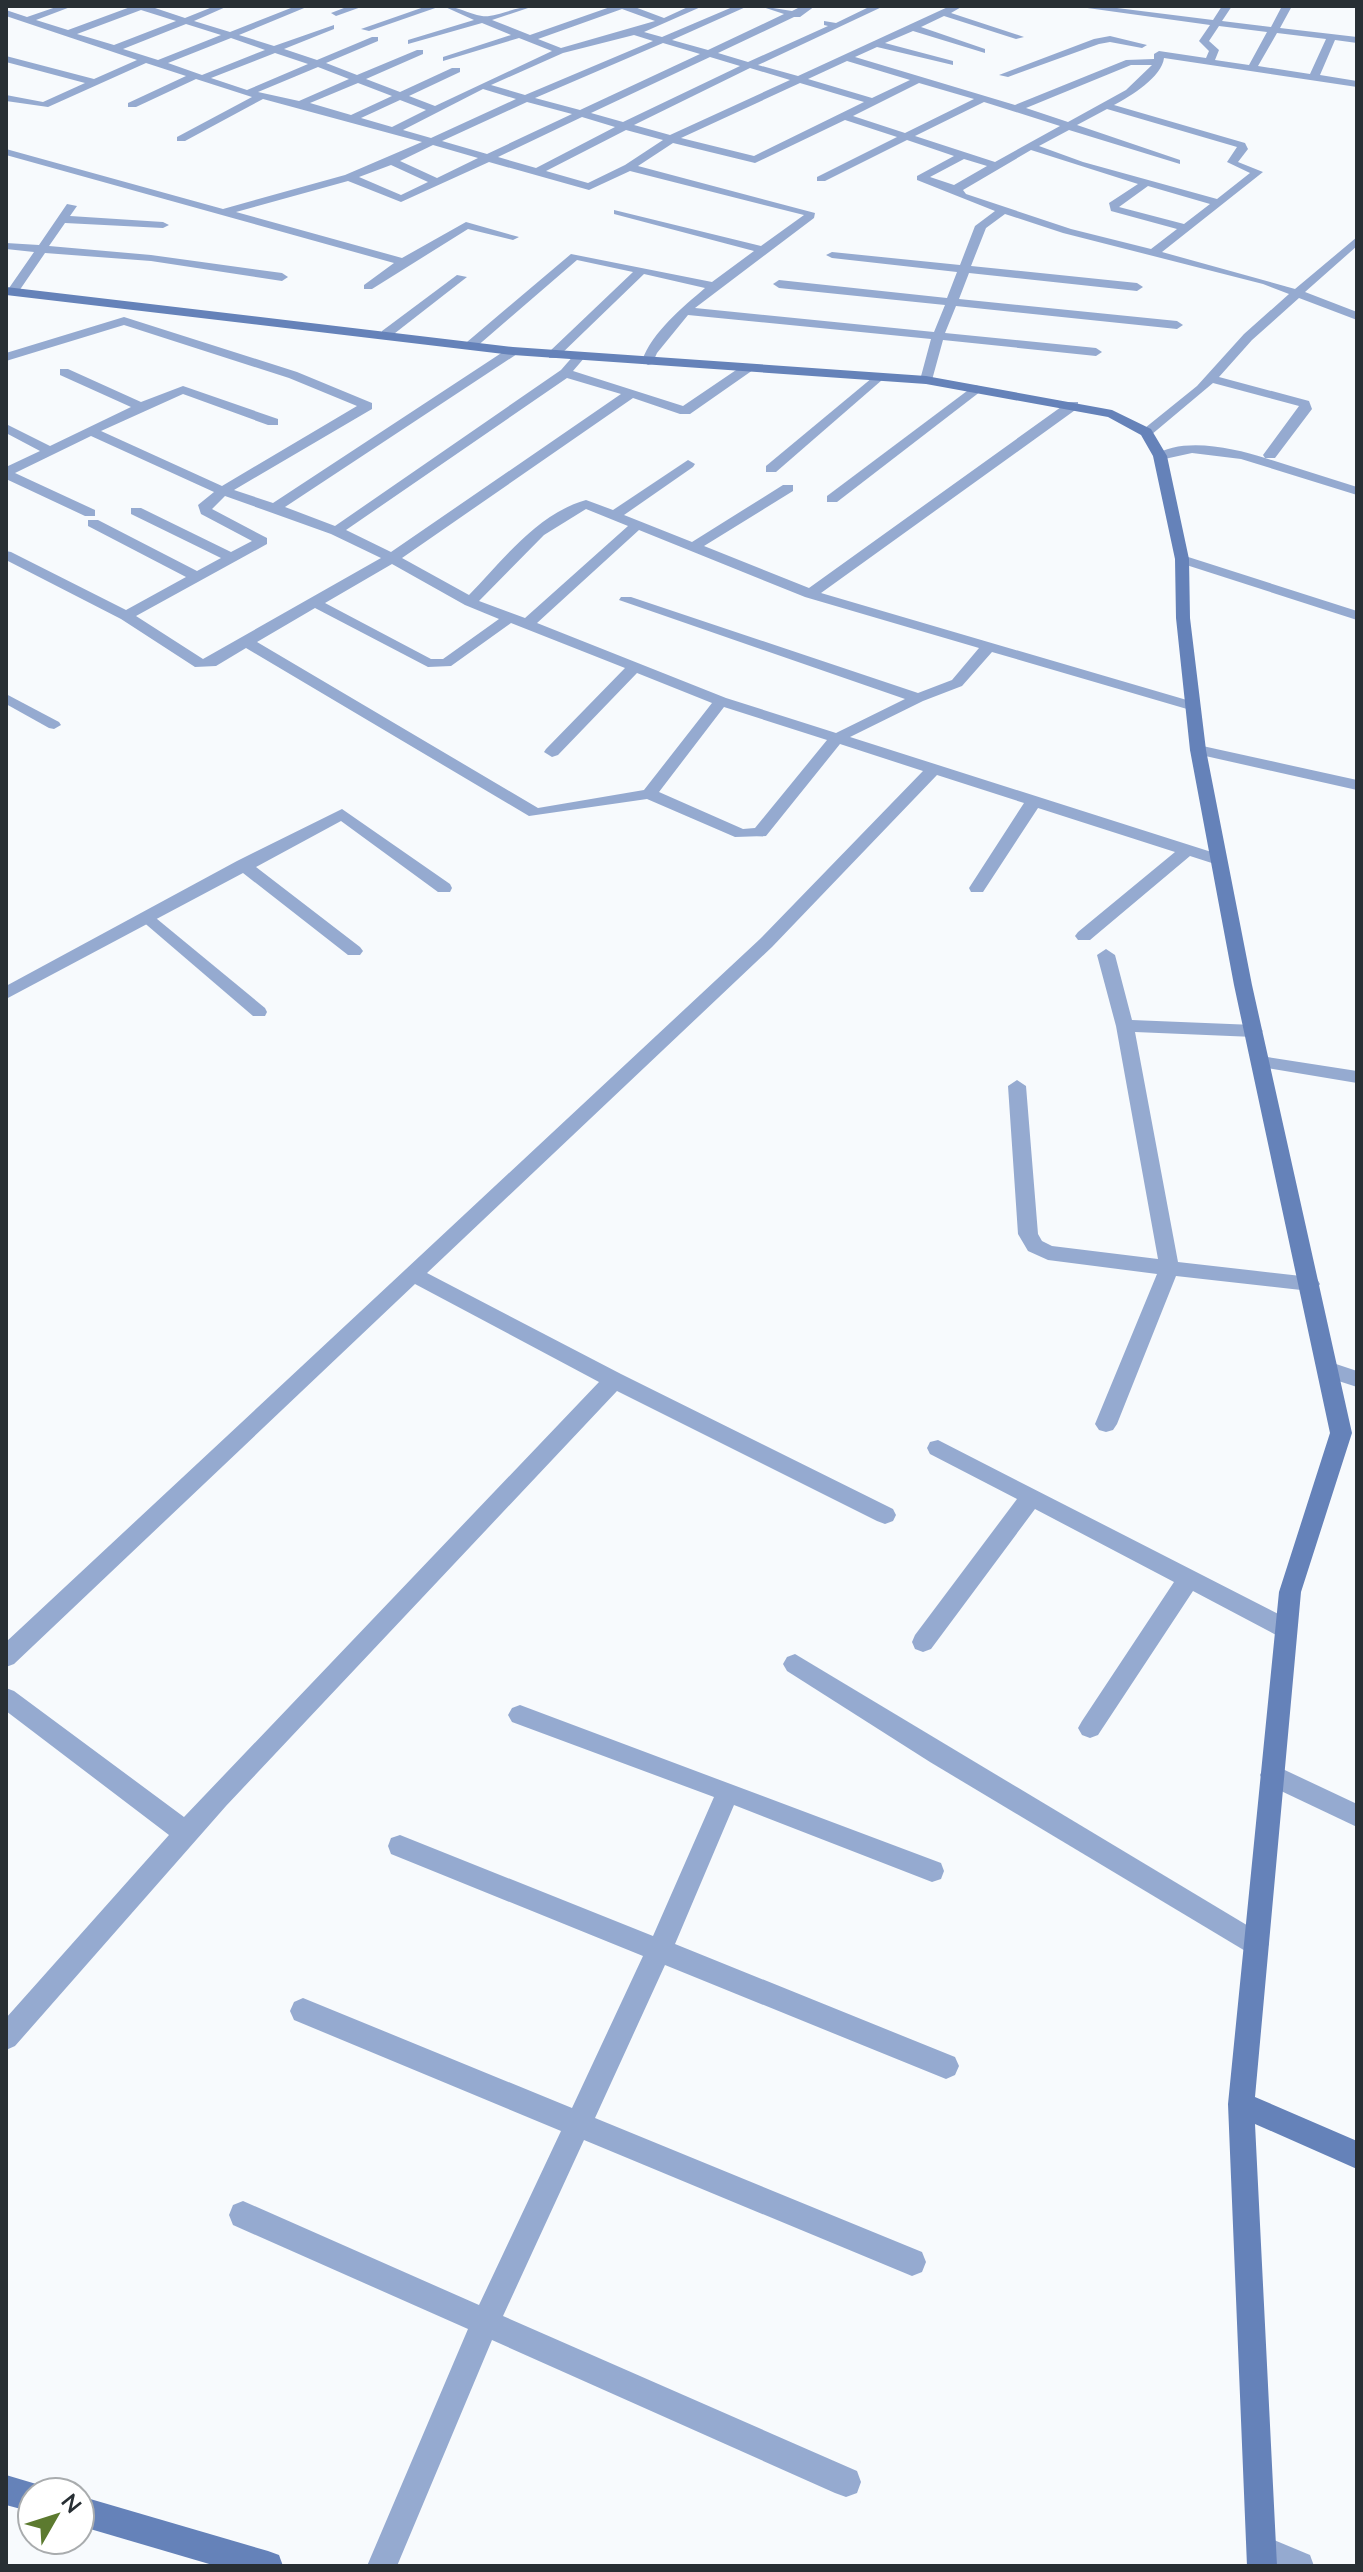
<svg xmlns="http://www.w3.org/2000/svg" width="1363" height="2572" viewBox="0 0 1363 2572" font-family="Lato,sans-serif">
<style>
.lines{fill:none;stroke-linecap:round;stroke-linejoin:round}
.lane{fill:#95aad0;fill-rule:evenodd}
.street{fill:#95aad0;fill-rule:evenodd}
.secondary{fill:#6582b9;fill-rule:evenodd}
</style>
<rect width="100%" height="100%" fill="#f7fafd"/>
<g class="lines">
<g class="lane">
<polygon points="6,694 59,722 61,725 54,729 49,728 6,704"/>
<polygon points="146,912 151,914 265,1008 267,1012 265,1016 253,1016 141,920 141,914"/>
</g>
<g class="street">
<path d="M59,6H73L36,20L68,30L133,6H149L185,18L215,6H228L194,21L230,32L296,6H309L239,35L274,46L334,25V29L284,49L317,60L372,37H378V41L326,63L357,75L417,50H423V54L366,79L400,92L452,68H460V72L409,96L435,106L552,51L519,38L443,61V57L511,35L482,23L408,44V40L474,20L443,6C458,6 468,14 482,16C495,18 517,6 534,6L492,20L530,35L613,6H632L664,18L690,6H703L644,32L662,37L735,6H748L672,40L708,50L784,14L760,6L792,11L802,6H815L800,17H794L718,53L748,62L828,26L824,25V21L836,23L871,6H884L758,65L798,76L950,6H963L951,13L1024,37L1016,39L944,16L921,27L985,49V53L913,31L885,43L953,61V65L877,47L855,57L1015,105L1126,60L1154,59V54L1159,51L1206,58L1209,51L1199,41L1210,25L1073,6H1101L1213,20L1222,6H1232L1222,21L1271,27L1282,6H1292L1280,28L1357,37V43L1335,40L1320,75L1357,81V87L1164,58C1162,77 1131,96 1114,105L1245,143L1248,149L1238,162L1263,172L1162,252L1295,289L1357,237V246L1305,292L1357,312V320L1299,298L1252,340L1219,377L1309,401L1312,409L1275,458H1265L1357,487V495L1241,459L1192,453L1160,460L1153,456C1182,436 1234,448 1265,458L1263,455L1299,406L1213,383L1151,435L1140,432L1197,386L1244,334L1289,294L1263,284L1063,233L1005,214L986,228L971,266L1137,283L1143,287L1137,291L969,273L959,299L1177,321L1183,325L1177,329L956,306L945,333L1096,348L1102,352L1096,356L943,340L932,380L926,384L920,380L931,339L688,315L657,353L652,364L648,365L642,361C652,332 683,307 705,288L644,274L557,358H549V352L633,272L577,260L475,348H467V342L571,254L712,282L754,251L614,214V210L761,246L804,215L630,171L589,190L489,162L401,202L348,181L236,212L402,258L466,222L519,237L513,240L468,229L372,289H364V285L394,263L6,155V149L223,209L345,175L422,142L263,99L185,141H177V137L252,97L196,79L136,107H128V103L186,76L146,63L48,107L6,101V95L43,102L85,83L6,62V56L94,79L137,60L6,16V10L27,17ZM622,9L655,21L561,48L538,39ZM141,10L176,21L114,45L77,34ZM186,24L221,35L158,60L123,49ZM1219,26L1267,32L1249,65L1215,60L1219,50L1209,41ZM1277,33L1326,39L1310,74L1258,66ZM634,35L653,41L525,95L491,85L563,53ZM231,38L265,50L202,75L168,63ZM663,43L700,54L580,110L535,98ZM275,53L308,64L247,90L211,78ZM710,57L740,66L623,122L591,113ZM847,61L910,80L872,98L808,79ZM1131,65H1152L1126,90L1068,122L1026,108ZM318,67L349,79L299,101L258,92ZM750,68L790,80L670,135L634,125ZM358,83L392,96L351,115L310,103ZM800,83L864,102L754,156L681,138ZM919,83L974,99L905,133L853,116ZM483,89L516,99L431,138L403,130ZM400,100L426,110L392,127L361,118ZM527,102L572,114L487,154L442,141ZM984,102L1060,126L995,162L915,136ZM1107,109L1237,147L1227,162L1250,173L1217,199L1083,162L1039,146L1069,130L1180,164V160L1077,125ZM582,117L615,127L536,168L498,157ZM845,120L897,137L817,177V181H825L907,140L954,156L917,176V180L995,211L975,226L960,265L832,252L826,255L832,258L957,272L947,298L779,280L773,284L779,288L945,305L934,332L695,308L814,218L815,213L638,166L673,143L755,163ZM626,130L663,140L625,165L588,183L546,171ZM433,145L478,158L437,178L400,161ZM1031,150L1138,184L1109,203L1111,211L1177,229L1151,249L1071,229L966,194L963,190ZM964,159L987,166L954,185L930,177ZM391,165L428,182L401,195L359,177ZM1148,186L1210,204L1184,224L1119,207Z"/>
<polygon points="349,6 364,6 336,16 331,13"/>
<polygon points="427,6 441,6 369,31 361,29"/>
<polygon points="1110,36 1147,45 1142,48 1110,42 1099,44 1008,77 999,75 1094,39"/>
<polygon points="67,204 77,206 70,216 163,222 169,225 163,228 65,223 49,246 151,255 282,273 288,277 282,281 151,261 45,253 17,294 9,294 7,291 34,252 6,249 6,243 39,245"/>
<polygon points="457,275 467,277 390,337 382,337 382,331"/>
<path d="M124,317L297,372L372,403V409L234,490L273,503L509,348H517V354L285,507L335,526L561,370L575,354L585,357L573,371L683,406L745,364H753V370L690,414H680L633,398L402,558L469,595C503,560 537,514 586,500L613,510L688,460L695,464L693,467L624,515L692,542L783,485H793V491L704,546L809,588L1068,402H1078V408L821,593L1197,703L1200,706L1192,711L1187,709L992,652L962,686L923,701L850,737L1224,856L1226,860L1218,865L1190,856L1090,940H1078L1075,936L1078,932L1175,852L1038,808L983,892H971L969,888L1024,803L937,775L772,947L427,1273L621,1374L893,1509L896,1515L893,1521L885,1524L877,1521L617,1391L226,1806L15,2046L6,2050V2018L169,1835L6,1711V1688L14,1691L184,1817L599,1382L415,1284L14,1664L6,1667V1642L760,939L923,771L840,744L766,836L735,837L647,799L529,816L246,648L216,666L195,667L121,619L6,560V551L11,552L126,610L186,577L88,526V520H98L197,571L221,558L131,514V508H141L231,552L252,541L201,514L198,505L214,492L91,436L15,473L95,510V516H85L6,479V467L40,451L6,433V424L50,446L131,407L60,375V369H68L141,402L183,386L278,419V425H268L183,394L101,431L222,486L357,406L289,378L124,325L6,361V353ZM567,378L621,394L391,552L346,530ZM225,496L331,534L381,558L203,659L136,616L267,544V538L212,509ZM586,509L628,526L525,618L479,601L544,535ZM639,530L805,597L979,648L952,680L918,693L631,597H621L619,600L905,699L836,733L726,698L537,623ZM392,564L465,605L499,619L443,659H431L325,603ZM315,608L428,667L451,666L511,623L625,668L546,749L544,752L552,757L558,755L637,673L712,703L644,790L538,808L257,642ZM724,707L827,740L755,828L743,829L659,792Z"/>
<polygon points="878,373 884,377 882,380 776,472 766,472 766,466"/>
<polygon points="975,385 985,388 837,502 827,502 827,496"/>
<polygon points="1182,555 1357,611 1357,620 1177,562 1175,559"/>
<polygon points="1198,745 1357,780 1357,790 1192,753 1190,750"/>
<polygon points="342,809 450,884 452,888 450,892 438,892 341,821 256,867 360,947 363,951 360,955 348,955 243,873 6,999 6,986 237,861"/>
<polygon points="1106,949 1115,955 1132,1020 1254,1025 1263,1031 1254,1037 1135,1032 1178,1262 1310,1277 1317,1279 1320,1284 1317,1289 1310,1291 1176,1276 1117,1424 1113,1430 1106,1432 1099,1430 1095,1424 1157,1274 1048,1260 1028,1251 1018,1234 1008,1086 1017,1080 1026,1086 1038,1234 1042,1241 1052,1246 1158,1259 1116,1026 1097,955"/>
<polygon points="1261,1056 1357,1071 1357,1083 1255,1066 1252,1062"/>
<polygon points="1327,1361 1357,1371 1357,1387 1320,1375 1317,1369 1320,1363"/>
<polygon points="938,1440 1294,1622 1297,1629 1294,1636 1286,1639 1278,1636 1193,1591 1098,1735 1090,1738 1082,1735 1078,1728 1082,1721 1174,1582 1035,1509 931,1649 923,1652 915,1649 912,1642 915,1635 1017,1499 930,1454 927,1448 930,1442"/>
<polygon points="795,1654 1265,1936 1269,1944 1265,1952 1256,1956 1247,1952 930,1762 787,1671 783,1664 787,1657"/>
<polygon points="520,1705 941,1863 944,1871 941,1879 932,1882 734,1805 675,1944 955,2057 959,2066 955,2075 946,2079 665,1965 595,2118 922,2252 926,2262 922,2272 912,2276 584,2140 503,2316 857,2471 861,2482 857,2493 846,2497 835,2493 492,2340 397,2566 367,2566 468,2329 233,2225 229,2215 233,2205 243,2201 479,2305 561,2131 294,2020 290,2011 294,2002 303,1998 572,2108 643,1956 391,1854 388,1846 391,1838 400,1835 653,1936 714,1797 512,1722 508,1715 512,1708"/>
<polygon points="1272,1764 1357,1804 1357,1827 1264,1783 1260,1775 1264,1767"/>
<polygon points="1262,2535 1310,2555 1314,2566 1263,2566 1251,2561 1247,2550 1251,2539"/>
</g>
<g class="secondary">
<polygon points="6,287 513,347 926,376 1112,410 1151,429 1167,456 1189,559 1190,618 1206,750 1252,985 1352,1433 1301,1592 1255,2097 1357,2141 1357,2169 1255,2124 1277,2566 1247,2566 1228,2104 1279,1592 1330,1433 1234,985 1190,750 1176,618 1175,559 1153,456 1141,435 1108,417 926,384 513,355 6,295"/>
<polygon points="6,2475 43,2486 45,2492 32,2492 32,2512 6,2505"/>
<polygon points="80,2496 268,2551 279,2555 283,2566 216,2566 80,2526"/>
</g>
</g>
<rect width="1363" height="2572" fill="none" stroke="#282f34" stroke-width="16"/>
<g transform="translate(56 2516) rotate(51)"><circle r="38" fill="#ffffff" stroke="#a9acae" stroke-width="2"/>
<path d="M0-6L14 30L0 20L-14 30Z" fill="#5c7a2f"/>
<text y="-12" font-size="22" font-weight="bold" text-anchor="middle" fill="#282f34">N</text>
</g>
</svg>
